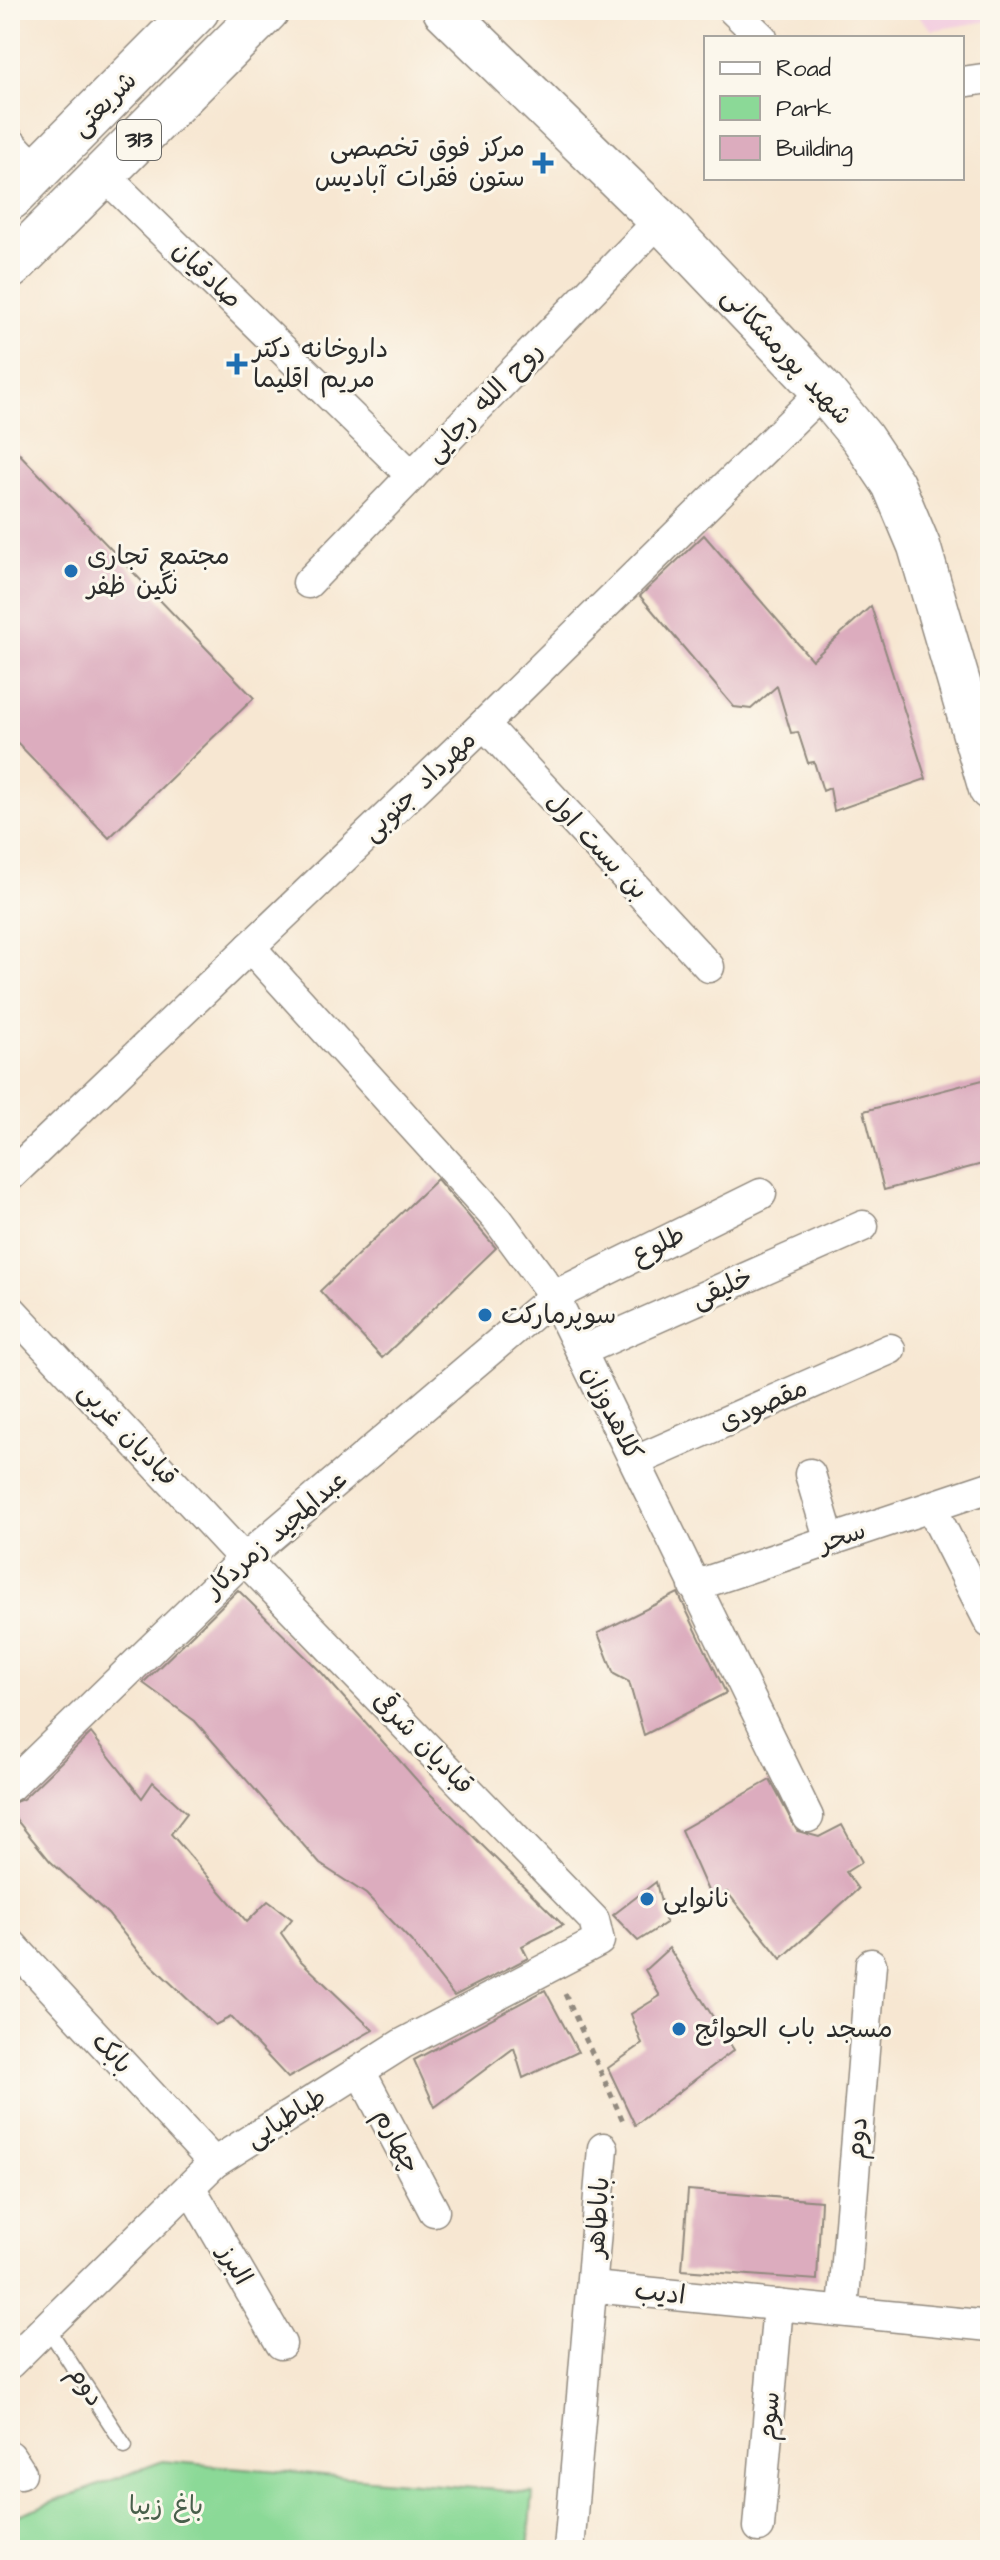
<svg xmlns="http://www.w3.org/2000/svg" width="1000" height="2560" viewBox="0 0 1000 2560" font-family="'Architects Daughter','Playpen Sans Arabic',sans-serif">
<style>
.built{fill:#f3cfe0}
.green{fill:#8bd997;stroke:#5b8261;stroke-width:2}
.building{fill:#dcacbe}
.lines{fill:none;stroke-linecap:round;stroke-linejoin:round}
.lane-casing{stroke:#91897e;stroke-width:17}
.street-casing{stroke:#91897e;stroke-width:33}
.secondary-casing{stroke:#91897e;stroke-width:45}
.primary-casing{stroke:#91897e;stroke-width:47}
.path{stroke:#91897e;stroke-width:5;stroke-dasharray:6 6;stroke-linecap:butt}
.lane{stroke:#fff;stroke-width:14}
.street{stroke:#fff;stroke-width:30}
.secondary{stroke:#fff;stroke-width:42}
.primary{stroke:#fff;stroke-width:44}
.poi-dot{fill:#1f6fb2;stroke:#fbf7ec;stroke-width:3}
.labels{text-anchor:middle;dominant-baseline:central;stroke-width:6;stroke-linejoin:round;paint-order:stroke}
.shield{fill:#fbf7ec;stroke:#696865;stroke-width:2}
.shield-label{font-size:24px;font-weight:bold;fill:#2b2b2b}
.street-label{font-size:26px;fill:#2b2b2b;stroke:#fbf7ec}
.poi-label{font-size:26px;fill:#2b2b2b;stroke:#fbf7ec;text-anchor:start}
.park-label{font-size:26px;fill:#485f4b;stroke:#fbf7ec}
</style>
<rect width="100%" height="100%" fill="#fbf7ec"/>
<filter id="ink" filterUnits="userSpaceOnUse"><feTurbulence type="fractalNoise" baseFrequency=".0125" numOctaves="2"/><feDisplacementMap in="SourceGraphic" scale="16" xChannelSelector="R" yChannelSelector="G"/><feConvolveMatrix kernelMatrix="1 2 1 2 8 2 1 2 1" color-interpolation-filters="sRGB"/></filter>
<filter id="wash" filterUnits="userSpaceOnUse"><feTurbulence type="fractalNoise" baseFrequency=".006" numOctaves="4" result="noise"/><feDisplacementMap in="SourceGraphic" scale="32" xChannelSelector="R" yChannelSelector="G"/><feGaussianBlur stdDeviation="1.8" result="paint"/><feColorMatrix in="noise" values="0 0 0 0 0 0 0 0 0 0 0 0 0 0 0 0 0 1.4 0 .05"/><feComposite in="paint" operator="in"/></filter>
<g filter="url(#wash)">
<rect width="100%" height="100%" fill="#f7e7d2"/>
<polygon class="built" points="912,10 989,10 990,21 932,30"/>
<polygon class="green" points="163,2461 533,2493 528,2550 10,2550 10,2518"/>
<g id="blocks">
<g class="building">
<polygon points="10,444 254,698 109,838 10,735"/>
<polygon points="704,535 812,660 871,606 926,779 834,811 830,788 823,791 814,762 808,763 798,732 791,733 777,686 751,709 734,707 640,596"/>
<polygon points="990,1078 990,1162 884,1190 864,1111"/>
<polygon points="437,1179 496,1248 382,1358 320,1291"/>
<polygon points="238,1590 322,1673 422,1786 563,1925 522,1946 528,1958 454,1996 411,1941 366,1894 320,1864 195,1721 143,1683"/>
<polygon points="678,1593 726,1693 644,1735 629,1682 614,1674 598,1633"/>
<polygon points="91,1733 142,1798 153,1782 187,1813 171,1834 247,1922 268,1901 292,1919 281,1933 300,1960 373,2030 288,2078 231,2017 215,2025 140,1954 108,1914 50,1861 10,1812 10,1804 23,1799"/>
<polygon points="770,1780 797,1831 819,1837 842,1825 862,1862 846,1872 858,1889 781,1959 727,1892 712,1900 681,1830"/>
<polygon points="656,1882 666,1923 638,1941 613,1915"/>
<polygon points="669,1948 734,2050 635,2125 608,2068 642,2044 631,2014 660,1996 645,1970"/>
<polygon points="545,1990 578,2052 523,2078 514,2048 435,2107 414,2060"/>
<polygon points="688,2190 821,2201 817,2280 682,2270"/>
</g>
</g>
</g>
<g filter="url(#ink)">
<use href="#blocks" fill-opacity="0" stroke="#91897e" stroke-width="2"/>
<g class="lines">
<g class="lane-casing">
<polyline id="lane" points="47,2327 125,2446"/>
</g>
<g class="street-casing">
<g id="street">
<polyline points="733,10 762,38"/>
<polyline points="962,82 990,78"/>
<polyline points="10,142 37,171"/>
<polyline points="104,175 412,476"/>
<polyline points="308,583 660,220"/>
<polyline points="484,724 709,967"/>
<polyline points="250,947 498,1220 554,1296 808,1817"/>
<polyline points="10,1176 484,724 823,391"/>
<polyline points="581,1351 863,1226"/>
<polyline points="636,1461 890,1349"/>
<polyline points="810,1474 830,1541"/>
<polyline points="931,1507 990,1623"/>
<polyline points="694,1586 990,1487"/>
<polyline points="10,1786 244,1559 554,1296 761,1194"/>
<polyline points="10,1943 214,2163"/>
<polyline points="360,2071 434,2211"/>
<polyline points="190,2187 281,2344"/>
<polyline points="593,2287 990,2326"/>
<polyline points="843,2311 871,1964"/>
<polyline points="10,2363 214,2163 402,2044 599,1941 594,1920 244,1559 11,1310"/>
<polyline points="10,2456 21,2473"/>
<polyline points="759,2527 778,2305"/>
<polyline points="569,2550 603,2148"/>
</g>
</g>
<g class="secondary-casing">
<polyline id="secondary" points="444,10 660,220 823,391 862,438 893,484 919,546 990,789"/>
</g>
<g class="primary-casing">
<g id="primary">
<polyline points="10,198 197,10"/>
<polyline points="10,267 267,10"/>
</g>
</g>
<polyline class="path" points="565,1994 624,2123"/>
<use href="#lane" class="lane"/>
<use href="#street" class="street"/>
<use href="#secondary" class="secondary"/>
<use href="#primary" class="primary"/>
</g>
</g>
<g class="poi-dot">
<path d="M539 151h8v8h8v8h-8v8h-8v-8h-8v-8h8z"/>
<path d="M233 352h8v8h8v8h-8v8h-8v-8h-8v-8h8z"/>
<circle cx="71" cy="571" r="8"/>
<circle cx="485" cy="1315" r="8"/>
<circle cx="647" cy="1899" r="8"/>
<circle cx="679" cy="2029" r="8"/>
</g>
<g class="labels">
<rect class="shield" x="117" y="120" width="44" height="40" rx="6"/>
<g class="shield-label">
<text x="139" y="140">313</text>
</g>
<g class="street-label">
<text transform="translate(104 104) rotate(-45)">شریعتی</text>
<text transform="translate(207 275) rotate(44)">صادقیان</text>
<text transform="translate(787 356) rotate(47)">شهید پورمشکانی</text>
<text transform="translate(484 402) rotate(-46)">روح الله رجایی</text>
<text transform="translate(419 786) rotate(-44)">مهرداد جنوبی</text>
<text transform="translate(597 846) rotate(47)">بن بست اول</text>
<text transform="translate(658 1245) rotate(-26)">طلوع</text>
<text transform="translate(722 1288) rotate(-24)">خلیقی</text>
<text transform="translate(763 1405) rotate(-24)">مقصودی</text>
<text transform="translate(612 1413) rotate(63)">کلاهدوزان</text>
<text transform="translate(128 1434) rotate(47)">قبادیان غربی</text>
<text transform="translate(276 1534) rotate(-41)">عبدالمجید زمردکار</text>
<text transform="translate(842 1537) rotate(-19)">سحر</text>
<text transform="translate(423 1743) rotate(46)">قبادیان شرقی</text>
<text transform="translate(112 2053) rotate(47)">بابک</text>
<text transform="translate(286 2118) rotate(-32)">طباطبایی</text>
<text transform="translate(857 2138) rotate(-85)">دوم</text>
<text transform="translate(397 2141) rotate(62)">چهارم</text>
<text transform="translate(598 2217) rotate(-86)">باباطاهر</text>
<text transform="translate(235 2265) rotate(60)">البرز</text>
<text transform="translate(660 2293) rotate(6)">ادیب</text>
<text transform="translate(86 2386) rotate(57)">دوم</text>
<text transform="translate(769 2416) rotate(-85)">سوم</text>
</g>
<g class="poi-label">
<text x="525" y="148" text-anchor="end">مرکز فوق تخصصی<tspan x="525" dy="30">ستون فقرات آبادیس</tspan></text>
<text x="253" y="349">داروخانه دکتر<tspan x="253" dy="30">مریم اقلیما</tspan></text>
<text x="87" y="556">مجتمع تجاری<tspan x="87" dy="30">نگین ظفر</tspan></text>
<text x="501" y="1315">سوپرمارکت</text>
<text x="663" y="1899">نانوایی</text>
<text x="695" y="2029">مسجد باب الحوائج</text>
</g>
<g class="park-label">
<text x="166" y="2506">باغ زیبا</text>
</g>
</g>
<rect width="1000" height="2560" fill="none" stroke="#fbf7ec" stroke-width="40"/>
<rect x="704" y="36" width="260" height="144" fill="#fbf7ec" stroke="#a8a59f" stroke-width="2"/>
<rect x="720" y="62" width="40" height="12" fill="#ffffff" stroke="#a8a59f" stroke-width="2"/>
<text x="776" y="76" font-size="24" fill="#2b2b2b">Road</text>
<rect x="720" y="96" width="40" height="24" fill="#8bd997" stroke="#a8a59f" stroke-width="2"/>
<text x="776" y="116" font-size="24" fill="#2b2b2b">Park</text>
<rect x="720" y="136" width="40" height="24" fill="#dcacbe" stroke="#a8a59f" stroke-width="2"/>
<text x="776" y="156" font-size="24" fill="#2b2b2b">Building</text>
</svg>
